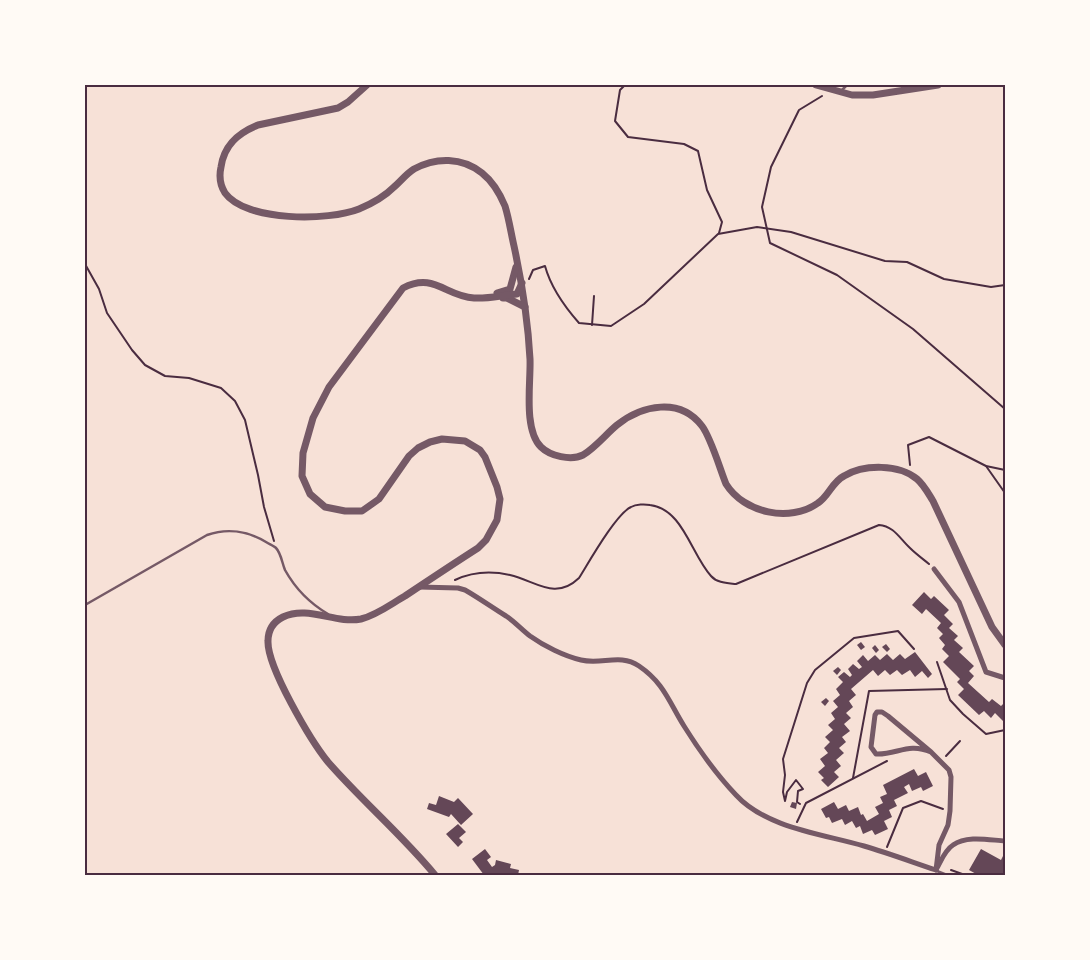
<svg xmlns="http://www.w3.org/2000/svg" width="1090" height="960" viewBox="0 0 1090 960" font-family="Signika,sans-serif">
<style>
.building{fill:#644757}
.lines{fill:none;stroke-linecap:round;stroke-linejoin:round}
.path{stroke:#4a2c40;stroke-width:2}
.service{stroke:#755966;stroke-width:2.5}
.minor{stroke:#755966;stroke-width:5}
.tertiary{stroke:#755966;stroke-width:7}
.neatline{fill:none;stroke:#4a2c40;stroke-width:2}
</style>
<rect width="100%" height="100%" fill="#f7e1d7"/>
<g class="building">
<polygon points="924,592 931,599 934,596 949,610 944,615 953,624 949,628 958,636 954,640 963,648 959,652 974,666 969,671 974,676 968,683 989,702 992,699 1001,706 1004,703 1005,704 1005,719 1003,721 995,713 991,718 984,711 979,715 958,695 964,689 957,682 960,679 943,662 949,656 942,649 945,645 939,638 943,634 937,628 941,623 926,609 922,614 912,605"/>
<polygon points="861,642 865,647 861,650 857,645"/>
<polygon points="886,644 890,649 887,652 882,647"/>
<polygon points="875,645 879,650 876,653 872,648"/>
<polygon points="915,652 932,674 928,678 922,671 915,677 910,670 902,675 897,670 890,675 885,670 878,676 873,670 851,689 856,695 849,701 853,707 846,713 851,718 844,724 850,731 842,737 846,742 839,748 844,753 836,760 841,766 834,772 839,777 828,787 821,780 824,778 818,772 825,766 820,759 828,753 824,748 830,742 825,737 833,730 828,725 835,719 831,713 838,707 833,701 840,695 836,689 843,682 838,677 844,672 850,677 852,675 848,669 853,664 859,669 862,667 857,661 863,655 868,661 875,655 880,660 887,654 893,660 900,654 905,659"/>
<polygon points="838,667 841,670 837,675 833,671"/>
<polygon points="826,698 829,701 825,706 821,702"/>
<polygon points="914,769 918,776 926,772 933,786 923,791 921,787 912,791 909,784 904,787 908,793 894,800 897,806 889,810 892,817 884,821 888,829 875,835 872,830 863,834 860,826 856,828 852,821 845,825 842,819 832,823 829,817 826,818 821,809 834,802 838,809 846,805 849,811 858,807 861,815 863,814 867,821 879,814 875,807 883,803 880,797 887,794 883,785"/>
<polygon points="439,796 454,802 458,798 473,814 461,825 451,814 449,817 427,809 429,803 436,805"/>
<polygon points="792,802 797,803 796,809 790,807"/>
<polygon points="458,824 466,832 459,838 463,842 458,847 446,834"/>
<polygon points="485,849 491,857 487,860 492,867 495,865 496,860 511,864 510,868 519,870 518,875 489,875 488,874 484,875 472,859"/>
<polygon points="981,849 1001,860 1003,856 1005,857 1005,875 978,875 969,870"/>
</g>
<g class="lines">
<g class="path">
<polyline points="625,85 620,90 615,121 628,137 684,144 698,151 707,190 722,222 719,233"/>
<polyline points="822,96 799,110 771,167 762,207 770,243 837,275 913,329 1005,409"/>
<polyline points="85,264 99,289 107,313 132,350 145,365 165,376 189,378 221,388 235,401 245,420 258,475 264,507 274,541"/>
<path d="M529,279L533,270L545,266C551,288 564,306 579,323L611,326L644,304L718,234L757,227L791,232L885,261L907,262L944,279L991,287L1005,285"/>
<polyline points="592,325 594,296"/>
<polyline points="910,465 908,445 929,437 986,466 1005,470"/>
<polyline points="986,466 1005,493"/>
<path d="M455,580C472,572 492,571 510,575C536,581 555,601 579,578C589,562 616,514 631,507C636,504 645,504 650,505C683,509 691,554 711,576C717,583 727,583 736,584L879,525C894,526 900,539 910,548C916,554 923,559 929,564"/>
<polyline points="937,662 950,700 963,714 986,734 1005,730"/>
<polyline points="946,756 960,741"/>
<polyline points="853,778 869,691 947,689"/>
<polyline points="800,804 797,802 798,791 803,789 796,780 787,792 785,801 783,792 785,775 783,759 807,683 815,670 854,638 898,631 914,649"/>
<polyline points="797,822 806,803 887,761"/>
<polyline points="887,847 903,808 921,801 943,809"/>
<polyline points="951,870 965,875"/>
</g>
<g class="service">
<polyline points="841,91 847,85"/>
<path d="M85,605L207,535C227,528 248,531 266,542C269,544 274,546 276,548C281,553 282,563 285,570C295,588 311,604 328,614"/>
<polyline points="937,871 947,875"/>
</g>
<g class="minor">
<polyline points="934,569 959,602 986,672 1005,678"/>
<path d="M419,587L458,588L465,590C479,598 493,608 506,616C515,622 522,630 530,636C544,646 564,656 581,660C602,665 620,653 639,666C664,683 669,702 684,726C699,750 716,774 736,795C766,828 823,834 864,846C888,853 912,862 936,870"/>
<path d="M931,752C908,742 897,755 876,754L871,747L875,715L877,712H882L888,716L931,752L949,770L951,777L950,811L948,825L939,845L936,870"/>
<path d="M937,868C941,861 945,850 953,845C967,835 989,840 1005,841"/>
</g>
<g class="tertiary">
<path d="M367,85L348,102L338,108L258,125C238,133 224,145 221,167C219,176 220,185 225,193C246,222 329,221 359,209C371,204 385,196 394,187C401,181 406,174 414,169C436,157 462,157 482,173C492,181 500,194 505,206C509,219 511,233 514,246C522,283 528,321 530,359C531,382 523,429 541,447C550,456 571,461 583,455C596,447 606,434 617,425C642,405 680,397 702,426C711,438 720,469 726,484C744,513 790,523 818,503C829,496 832,482 844,476C864,464 899,464 917,479C924,485 928,493 933,501L992,627L1005,645"/>
<polyline points="816,85 852,95 873,95 938,85"/>
<polyline points="497,293 510,289 516,267"/>
<polyline points="503,298 507,298 525,307"/>
<path d="M435,875C402,835 362,801 328,762C311,741 267,667 268,641C268,630 273,622 283,617C308,605 335,624 361,619C377,615 391,604 405,596C429,580 453,564 478,548L486,540L497,520L500,499L497,487L485,457L480,450L465,441L442,439L430,442L418,448L409,456L379,499L362,511H345L325,507L310,494L302,476L303,453L313,418L329,387L403,288C434,272 445,296 474,298C488,299 503,295 517,294L522,283"/>
</g>
</g>
<rect width="1090" height="960" fill="none" stroke="#fffaf5" stroke-width="172"/>
<rect x="86" y="86" width="918" height="788" class="neatline"/>
</svg>
